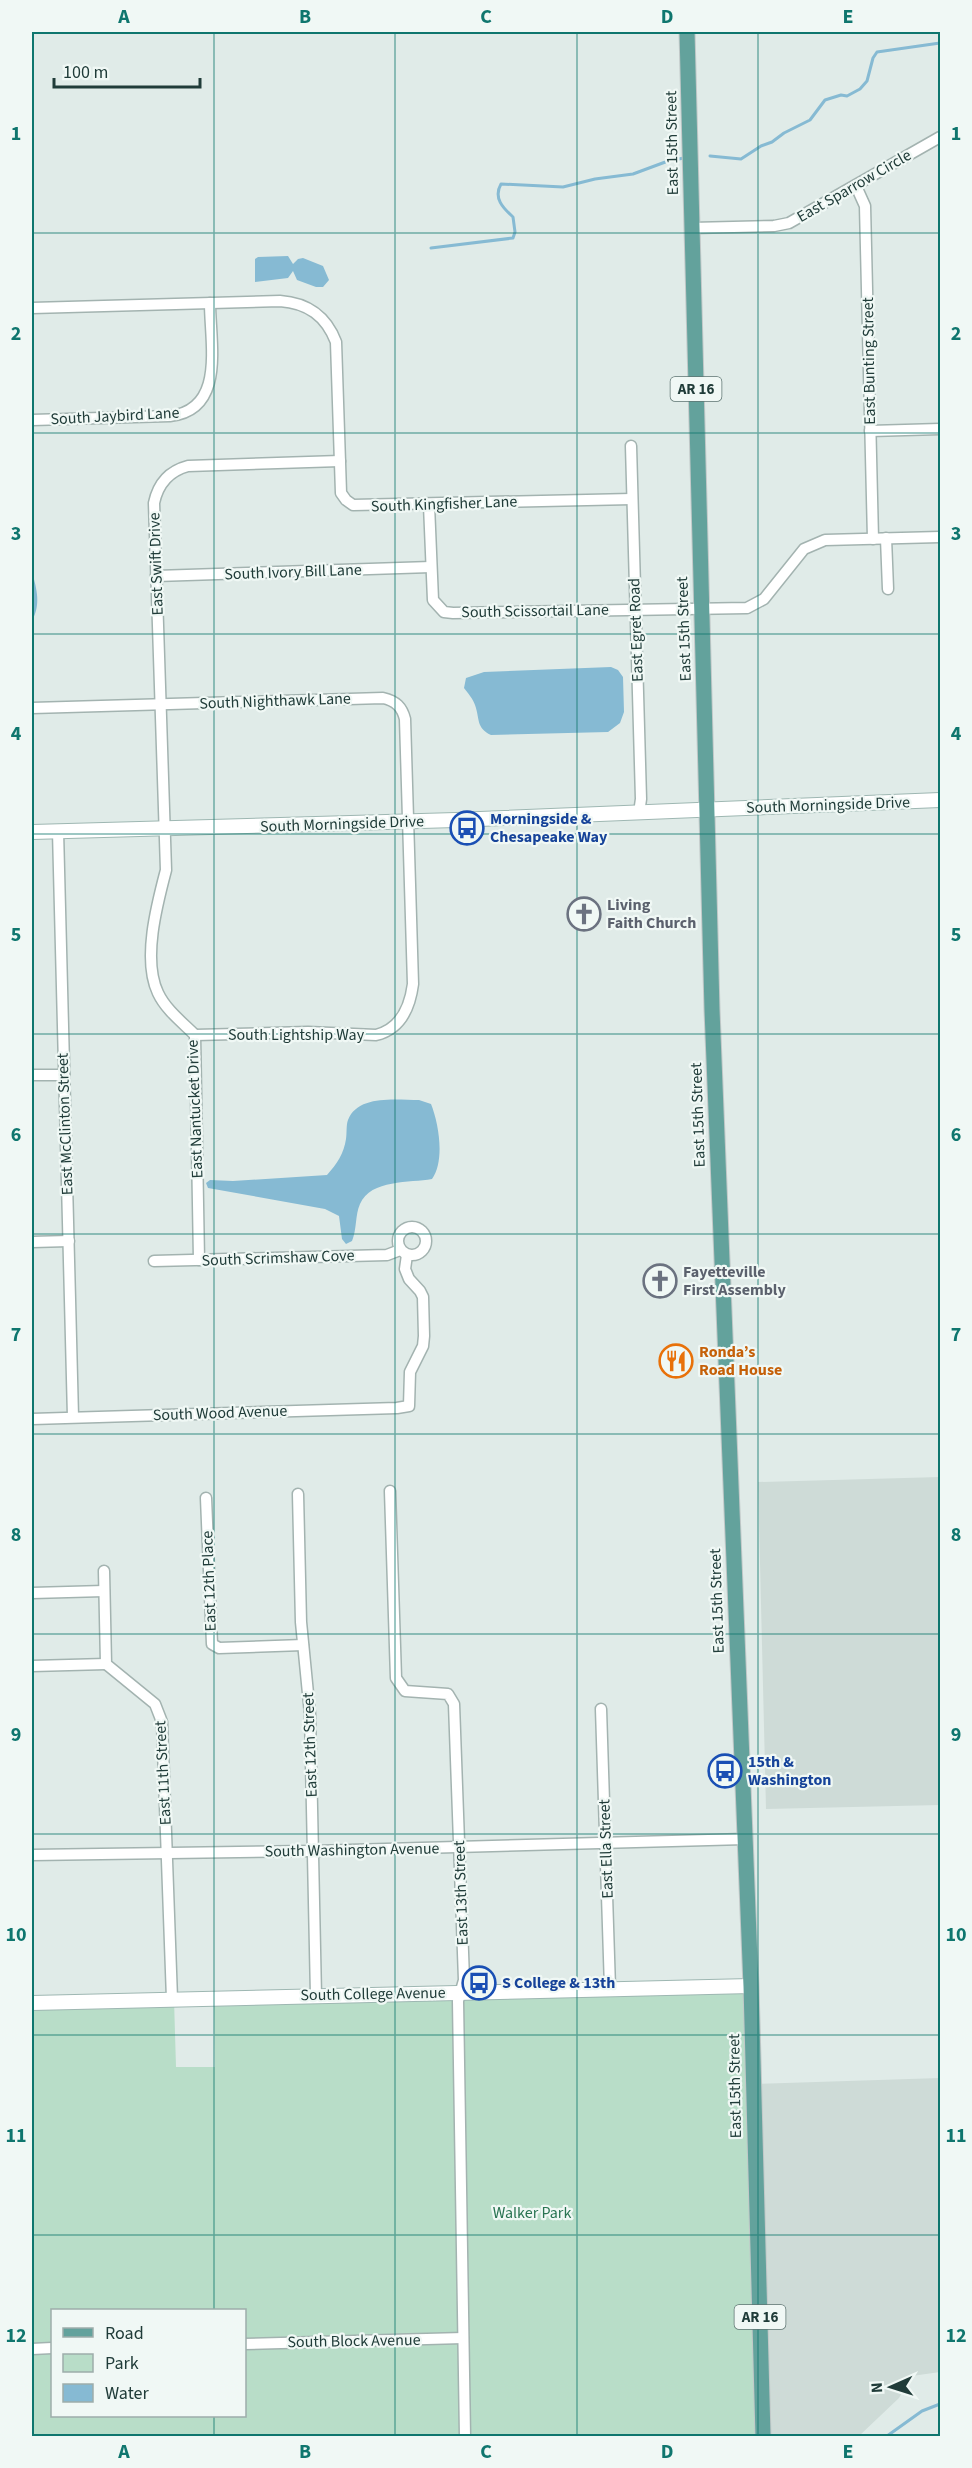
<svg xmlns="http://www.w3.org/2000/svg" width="972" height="2468" viewBox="0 0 972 2468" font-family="'Source Sans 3',sans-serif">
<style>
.built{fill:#cedbd7}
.green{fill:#b8ddc8;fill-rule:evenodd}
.water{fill:#86bad3}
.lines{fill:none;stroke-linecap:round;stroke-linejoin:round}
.stream{stroke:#86bad3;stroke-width:3}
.street-casing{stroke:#a3b3b0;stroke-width:13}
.secondary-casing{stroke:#9eb7b2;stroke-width:16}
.primary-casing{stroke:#c1c8c8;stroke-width:17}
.street{stroke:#fff;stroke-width:10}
.secondary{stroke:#fff;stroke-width:14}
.primary{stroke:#63a29c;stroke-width:15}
.grid{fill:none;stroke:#0f766e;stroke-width:1.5;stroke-opacity:0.55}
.labels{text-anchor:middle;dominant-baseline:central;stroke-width:4.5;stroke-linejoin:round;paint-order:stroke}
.shield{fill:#f0f8f5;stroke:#5e7471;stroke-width:1.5}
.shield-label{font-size:15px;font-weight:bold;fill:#203c39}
.street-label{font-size:16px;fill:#203c39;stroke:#f0f8f5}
.transit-label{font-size:16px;font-weight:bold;fill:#164399;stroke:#f0f8f5;text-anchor:start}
.worship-label{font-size:16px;font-weight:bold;fill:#5b616d;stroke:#f0f8f5;text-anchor:start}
.food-label{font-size:16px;font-weight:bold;fill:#c56008;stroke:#f0f8f5;text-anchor:start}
.park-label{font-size:16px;fill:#297452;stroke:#f0f8f5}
.neatline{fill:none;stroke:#0f766e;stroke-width:2}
.grid-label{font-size:20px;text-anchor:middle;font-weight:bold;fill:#0f766e}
</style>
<rect width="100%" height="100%" fill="#e0ebe8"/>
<g class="built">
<polygon points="940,1477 940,1805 766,1809 758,1482"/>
<polygon points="940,2078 940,2372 912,2376 899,2398 859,2436 763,2436 753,2084"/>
</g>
<path class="green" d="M751,1986L763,2436H32V2003L174,1999L176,2067H215L214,1998ZM52,2310H244V2416H52Z"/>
<g class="water">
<polygon points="288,256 293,264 298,259 303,258 323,266 329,280 323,287 316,287 297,280 293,271 288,278 255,282 255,259 258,257"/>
<path d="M32,572C37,590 41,604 32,621Z"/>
<path d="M611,667L618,670L623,677L624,712L620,723L608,732L491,735C476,728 480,719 475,705C473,699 468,693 464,688L466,678L484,672Z"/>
<path d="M419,1100L431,1104C439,1124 445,1161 432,1179C410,1183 371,1179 360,1204C355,1215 357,1229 352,1241L346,1244L342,1239L339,1216L325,1209L208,1188L206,1183L210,1180L233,1181L327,1175C337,1164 344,1153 346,1139C347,1133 346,1125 348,1120C358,1094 397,1100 419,1100Z"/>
</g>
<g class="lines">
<g class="stream">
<polyline points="710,156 741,159 761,146 772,142 784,133 810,120 825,100 841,95 847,96 860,89 867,81 873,58 877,52 940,43"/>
<path d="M431,248L513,238L515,232L513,217C503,208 493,198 501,184L563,187L595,179L633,174L668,161L684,158"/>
<polyline points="887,2436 922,2411 940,2404"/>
</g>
<g class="street-casing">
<g id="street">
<polyline points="856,186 865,206 873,539"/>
<polyline points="692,228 774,226 789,223 940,137"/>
<path d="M32,308L280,301C308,303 326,316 336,342L341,493L346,500L353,505L632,499"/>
<path d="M32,420L170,416C226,410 210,343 210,303"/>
<polyline points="870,431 940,429"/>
<polyline points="631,446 641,799 639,813"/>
<polyline points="429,505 433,600 444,612 453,613 747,608 764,599 804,549 825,540 940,537"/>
<polyline points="886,538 888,589"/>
<polyline points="156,576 431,567"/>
<path d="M32,708L383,698C396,701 402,707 405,719L413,984C410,1007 401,1029 376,1035L308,1032L195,1035"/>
<polyline points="58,831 73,1417"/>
<polyline points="32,1075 64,1075"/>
<circle cx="412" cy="1241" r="14"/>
<polyline points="32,1242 69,1241"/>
<path d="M199,1260L195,1035C182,1022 166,1010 158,993C142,960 157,904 166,870L154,503C158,484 169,471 188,466L340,461"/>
<polyline points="154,1261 387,1255 400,1250"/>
<polyline points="32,1419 397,1408 409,1406 410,1372 423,1346 424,1336 423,1297 420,1291 409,1279 405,1269 407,1255"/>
<polyline points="390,1491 396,1678 405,1691 448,1694 454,1704 464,1980 458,2001 465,2436"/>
<polyline points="298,1494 301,1622 310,1714 316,1996"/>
<polyline points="206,1498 212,1644 219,1648 303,1645"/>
<polyline points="104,1571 106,1664 155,1704 162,1722 172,1999"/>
<polyline points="32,1593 104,1591"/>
<polyline points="32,1666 106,1664"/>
<polyline points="601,1709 610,1988"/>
<polyline points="32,1855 314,1851 745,1839"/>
<polyline points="244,2344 463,2338"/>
<polyline points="32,2349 52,2348"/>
</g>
</g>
<g class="secondary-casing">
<g id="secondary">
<polyline points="32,832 456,820 940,800"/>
<polyline points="32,2003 751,1986"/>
</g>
</g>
<g class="primary-casing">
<polyline id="primary" points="687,32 712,1010 751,1986 763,2436"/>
</g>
<use href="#street" class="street"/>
<use href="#secondary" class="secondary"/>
<use href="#primary" class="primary"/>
</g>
<path class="grid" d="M214,32V2310M395,32V2436M577,32V2436M758,32V2436M32,233H940M32,433H940M32,634H940M32,834H940M32,1034H940M32,1234H940M32,1434H940M32,1634H940M32,1834H940M32,2035H940M32,2235H940M214,2416V2436"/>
<defs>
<g id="bus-ring" transform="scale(1.725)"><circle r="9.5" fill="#f0f8f5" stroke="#1a4fb4" stroke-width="1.5"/><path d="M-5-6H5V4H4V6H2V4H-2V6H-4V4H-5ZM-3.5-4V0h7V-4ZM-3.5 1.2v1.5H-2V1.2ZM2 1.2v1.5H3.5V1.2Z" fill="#1a4fb4"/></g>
<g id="church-ring" transform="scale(1.725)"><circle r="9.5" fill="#f0f8f5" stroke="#6b7280" stroke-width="1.5"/><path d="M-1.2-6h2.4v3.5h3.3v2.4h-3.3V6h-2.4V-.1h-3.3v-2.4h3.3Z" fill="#6b7280"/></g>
<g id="restaurant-ring" transform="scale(1.725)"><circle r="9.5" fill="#f0f8f5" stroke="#e8710a" stroke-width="1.5"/><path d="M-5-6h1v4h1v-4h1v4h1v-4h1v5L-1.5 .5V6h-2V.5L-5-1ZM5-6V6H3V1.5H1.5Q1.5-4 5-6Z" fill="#e8710a"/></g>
</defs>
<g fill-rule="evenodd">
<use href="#bus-ring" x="467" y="828"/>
<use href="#church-ring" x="584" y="914"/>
<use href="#church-ring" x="660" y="1281"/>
<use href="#restaurant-ring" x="676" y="1361"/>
<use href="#bus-ring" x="725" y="1771"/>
<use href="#bus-ring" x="479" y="1983"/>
</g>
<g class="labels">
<g class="shield">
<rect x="670.5" y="377" width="51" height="24" rx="4.5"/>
<rect x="734.5" y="2305" width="51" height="24" rx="4.5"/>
</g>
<g class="shield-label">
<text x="696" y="389">AR 16</text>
<text x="760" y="2317">AR 16</text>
</g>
<g class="street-label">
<text transform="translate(672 143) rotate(-91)">East 15th Street</text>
<text transform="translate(854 186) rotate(-30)">East Sparrow Circle</text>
<text transform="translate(869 361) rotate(-91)">East Bunting Street</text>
<text transform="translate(115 416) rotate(-3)">South Jaybird Lane</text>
<text transform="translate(444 504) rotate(-2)">South Kingfisher Lane</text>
<text transform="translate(156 564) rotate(-92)">East Swift Drive</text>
<text transform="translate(293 572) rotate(-2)">South Ivory Bill Lane</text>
<text transform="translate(535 611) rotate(-1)">South Scissortail Lane</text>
<text transform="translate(684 629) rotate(-92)">East 15th Street</text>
<text transform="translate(636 630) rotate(-92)">East Egret Road</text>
<text transform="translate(275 701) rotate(-2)">South Nighthawk Lane</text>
<text transform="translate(828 805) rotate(-2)">South Morningside Drive</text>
<text transform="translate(342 824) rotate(-2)">South Morningside Drive</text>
<text x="296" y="1035">South Lightship Way</text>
<text transform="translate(195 1109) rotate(-92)">East Nantucket Drive</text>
<text transform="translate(698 1115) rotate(-92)">East 15th Street</text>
<text transform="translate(65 1124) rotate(-92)">East McClinton Street</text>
<text transform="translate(278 1258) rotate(-2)">South Scrimshaw Cove</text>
<text transform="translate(220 1413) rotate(-2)">South Wood Avenue</text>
<text transform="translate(209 1581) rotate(-92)">East 12th Place</text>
<text transform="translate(717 1601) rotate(-92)">East 15th Street</text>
<text transform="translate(310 1745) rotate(-92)">East 12th Street</text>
<text transform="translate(163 1773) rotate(-93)">East 11th Street</text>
<text transform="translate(606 1849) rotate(-92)">East Ella Street</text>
<text transform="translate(352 1850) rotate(-1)">South Washington Avenue</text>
<text transform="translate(461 1893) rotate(-92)">East 13th Street</text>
<text transform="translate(373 1994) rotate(-1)">South College Avenue</text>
<text transform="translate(735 2086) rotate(-91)">East 15th Street</text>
<text transform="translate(354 2341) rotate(-1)">South Block Avenue</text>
</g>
<g class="transit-label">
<text x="490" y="819">Morningside &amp;<tspan x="490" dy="18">Chesapeake Way</tspan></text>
<text x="748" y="1762">15th &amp;<tspan x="748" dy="18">Washington</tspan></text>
<text x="502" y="1983">S College &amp; 13th</text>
</g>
<g class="worship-label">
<text x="607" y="905">Living<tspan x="607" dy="18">Faith Church</tspan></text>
<text x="683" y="1272">Fayetteville<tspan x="683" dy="18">First Assembly</tspan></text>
</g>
<g class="food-label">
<text x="699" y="1352">Ronda’s<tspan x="699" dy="18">Road House</tspan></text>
</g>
<g class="park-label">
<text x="532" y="2213">Walker Park</text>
</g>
</g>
<rect width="972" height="2468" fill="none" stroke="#f0f8f5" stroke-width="66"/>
<rect x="51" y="2309" width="195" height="108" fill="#f0f8f5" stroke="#9dadaa" stroke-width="1.5"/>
<rect x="63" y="2328" width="30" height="9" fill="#63a29c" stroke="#9dadaa" stroke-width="1.5"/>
<text x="105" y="2339" font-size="18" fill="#203c39">Road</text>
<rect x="63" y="2354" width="30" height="18" fill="#b8ddc8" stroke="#9dadaa" stroke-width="1.5"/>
<text x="105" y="2369" font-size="18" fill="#203c39">Park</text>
<rect x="63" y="2384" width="30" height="18" fill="#86bad3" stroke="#9dadaa" stroke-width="1.5"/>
<text x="105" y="2399" font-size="18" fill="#203c39">Water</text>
<g transform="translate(891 2387) rotate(267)" stroke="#f0f8f5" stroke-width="4.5" paint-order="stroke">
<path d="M0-4.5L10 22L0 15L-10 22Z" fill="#203c39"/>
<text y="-9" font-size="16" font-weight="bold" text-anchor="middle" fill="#203c39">N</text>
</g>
<path d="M54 78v9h146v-9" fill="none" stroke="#203c39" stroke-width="3"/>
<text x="63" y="78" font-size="18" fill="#203c39" stroke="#f0f8f5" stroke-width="4.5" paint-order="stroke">100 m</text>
<rect x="33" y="33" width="906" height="2402" class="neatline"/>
<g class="grid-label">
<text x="124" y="23">A</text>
<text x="305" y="23">B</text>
<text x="486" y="23">C</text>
<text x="667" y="23">D</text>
<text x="848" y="23">E</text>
<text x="16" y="140">1</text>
<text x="956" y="140">1</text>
<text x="16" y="340">2</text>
<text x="956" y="340">2</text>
<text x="16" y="540">3</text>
<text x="956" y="540">3</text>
<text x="16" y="740">4</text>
<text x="956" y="740">4</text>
<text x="16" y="941">5</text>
<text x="956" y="941">5</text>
<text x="16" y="1141">6</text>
<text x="956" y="1141">6</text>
<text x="16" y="1341">7</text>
<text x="956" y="1341">7</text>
<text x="16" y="1541">8</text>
<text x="956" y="1541">8</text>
<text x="16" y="1741">9</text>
<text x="956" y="1741">9</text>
<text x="16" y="1941">10</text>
<text x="956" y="1941">10</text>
<text x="16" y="2142">11</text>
<text x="956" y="2142">11</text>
<text x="16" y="2342">12</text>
<text x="956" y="2342">12</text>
<text x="124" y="2458">A</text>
<text x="305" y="2458">B</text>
<text x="486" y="2458">C</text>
<text x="667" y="2458">D</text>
<text x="848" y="2458">E</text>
</g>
</svg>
